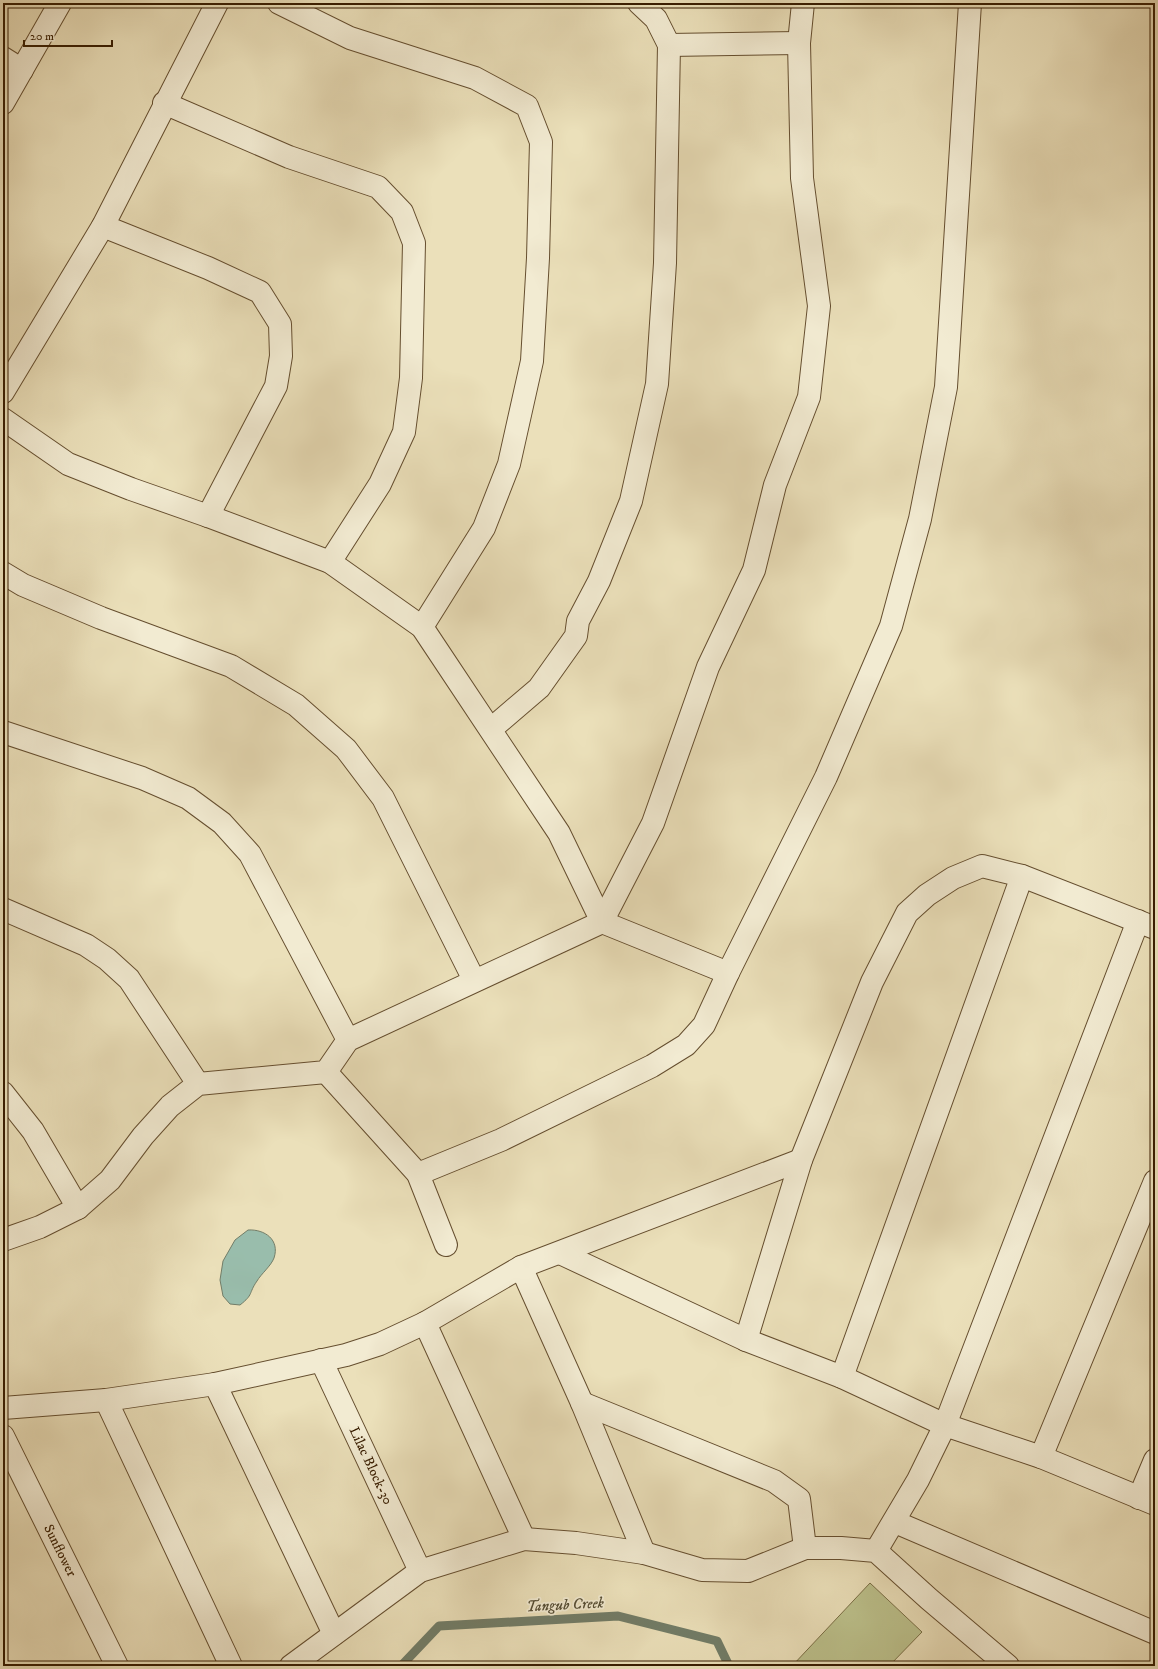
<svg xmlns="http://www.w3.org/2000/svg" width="1158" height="1669" viewBox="0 0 1158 1669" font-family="'IM FELL DW Pica',serif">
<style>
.green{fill:#bcc18c;stroke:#7a6f46}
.water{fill:#99bdac;stroke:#727d68}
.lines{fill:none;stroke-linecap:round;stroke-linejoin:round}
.stream{stroke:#727d68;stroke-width:9}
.minor-casing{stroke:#654e2f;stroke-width:24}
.minor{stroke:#f2ebd2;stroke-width:22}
.labels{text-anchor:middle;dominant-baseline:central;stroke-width:3.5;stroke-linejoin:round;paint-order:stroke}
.street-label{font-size:14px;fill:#381d01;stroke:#f2ebd2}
.water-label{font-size:15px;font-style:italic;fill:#554d34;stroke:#f2ebd2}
</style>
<rect width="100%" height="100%" fill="#ebe0ba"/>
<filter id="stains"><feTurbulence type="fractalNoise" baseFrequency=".005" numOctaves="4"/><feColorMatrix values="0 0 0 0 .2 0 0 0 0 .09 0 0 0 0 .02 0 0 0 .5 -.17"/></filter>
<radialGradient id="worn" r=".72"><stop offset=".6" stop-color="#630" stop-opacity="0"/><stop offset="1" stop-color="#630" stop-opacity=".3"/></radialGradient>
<polygon class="green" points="870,1583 922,1632 889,1666 792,1666"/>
<path class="water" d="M248,1230C265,1229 280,1240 274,1258C271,1266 261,1274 257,1281C248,1294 254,1294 240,1305L230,1304L223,1296L220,1280L223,1261L235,1240Z"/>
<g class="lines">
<polyline class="stream" points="401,1666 439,1626 618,1616 717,1641 729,1666"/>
<g class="minor-casing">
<g id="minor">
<polyline points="279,3 350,38 475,78 527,106 541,142 538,258 532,361 509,464 484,528 422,627"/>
<polyline points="669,45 799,43"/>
<polyline points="3,58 22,70"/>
<polyline points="3,103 60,3"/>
<polyline points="164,103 289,157 378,187 402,212 414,243 411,378 404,432 380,484 330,562"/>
<polyline points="103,226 208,268 260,292 280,324 281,356 276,386 208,516"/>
<polyline points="3,392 103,226 217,3"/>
<polyline points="3,419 68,464 131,489 208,516 330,562 422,627 559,833 602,922 728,973"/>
<polyline points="3,573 23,585 101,618 231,666 296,705 346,749 383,798 474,980"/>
<polyline points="491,729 539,688 576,636 578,621 599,581 631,501 657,384 665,263 669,45 656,19 639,3"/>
<polyline points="3,732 142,778 188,798 222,823 250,854 348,1040"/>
<polyline points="3,909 86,945 107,959 129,979 198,1084"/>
<polyline points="326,1072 418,1174 446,1245"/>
<polyline points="3,1093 33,1131 78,1208"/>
<polyline points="418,1174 501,1140 652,1066 686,1045 704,1025 728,973 826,777 891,626 920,519 946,387 970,3"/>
<polyline points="3,1240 40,1227 78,1208 110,1180 143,1136 170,1106 198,1084 326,1072 348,1040 602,922 653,823 708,667 754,570 775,485 809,397 819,306 802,178 799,43 803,3"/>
<polyline points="560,1253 746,1340 842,1377 945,1425 1041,1457 1155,1504"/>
<polyline points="521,1267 582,1403 644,1553"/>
<polyline points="425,1323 524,1539"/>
<polyline points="746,1340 801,1160 872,982 907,913 927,895 953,878 982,866 1022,876 1155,928"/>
<path id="s1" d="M321,1360L420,1571"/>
<polyline points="842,1377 1022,876"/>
<polyline points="215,1384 334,1634"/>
<polyline points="106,1400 231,1666"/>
<polyline points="582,1403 774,1481 799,1499 805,1548"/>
<polyline points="3,1408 106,1400 215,1384 346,1355 380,1344 425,1323 521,1267 801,1160"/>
<path id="s2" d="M3,1436L117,1666"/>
<polyline points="1041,1457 1155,1181"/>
<polyline points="1139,1498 1155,1460"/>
<polyline points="895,1522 1155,1633"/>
<polyline points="876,1551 918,1480 945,1425 1138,921"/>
<polyline points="291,1666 420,1571 524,1539 576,1543 644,1553 702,1570 748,1571 805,1548 841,1548 876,1551 929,1599 1008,1666"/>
</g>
</g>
<use href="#minor" class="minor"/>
</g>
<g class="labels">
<g class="street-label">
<text stroke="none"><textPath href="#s1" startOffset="117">Lilac Block-30</textPath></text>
<text stroke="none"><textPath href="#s2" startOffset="128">Sunflower</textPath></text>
</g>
<g class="water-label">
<text transform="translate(565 1605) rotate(-3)">Tangub Creek</text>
</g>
</g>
<rect width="1158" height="1669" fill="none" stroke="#ebe0ba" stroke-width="16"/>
<rect x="4" y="4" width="1150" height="1661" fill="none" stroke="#381d01" stroke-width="2"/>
<rect x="8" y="8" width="1142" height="1653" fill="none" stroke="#381d01"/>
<path d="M24 40v6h88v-6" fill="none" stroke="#381d01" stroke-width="2"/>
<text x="30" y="40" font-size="12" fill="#381d01" stroke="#f2ebd2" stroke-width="3" paint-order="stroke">20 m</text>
<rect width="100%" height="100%" filter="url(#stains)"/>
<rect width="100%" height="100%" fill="url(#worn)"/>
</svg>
